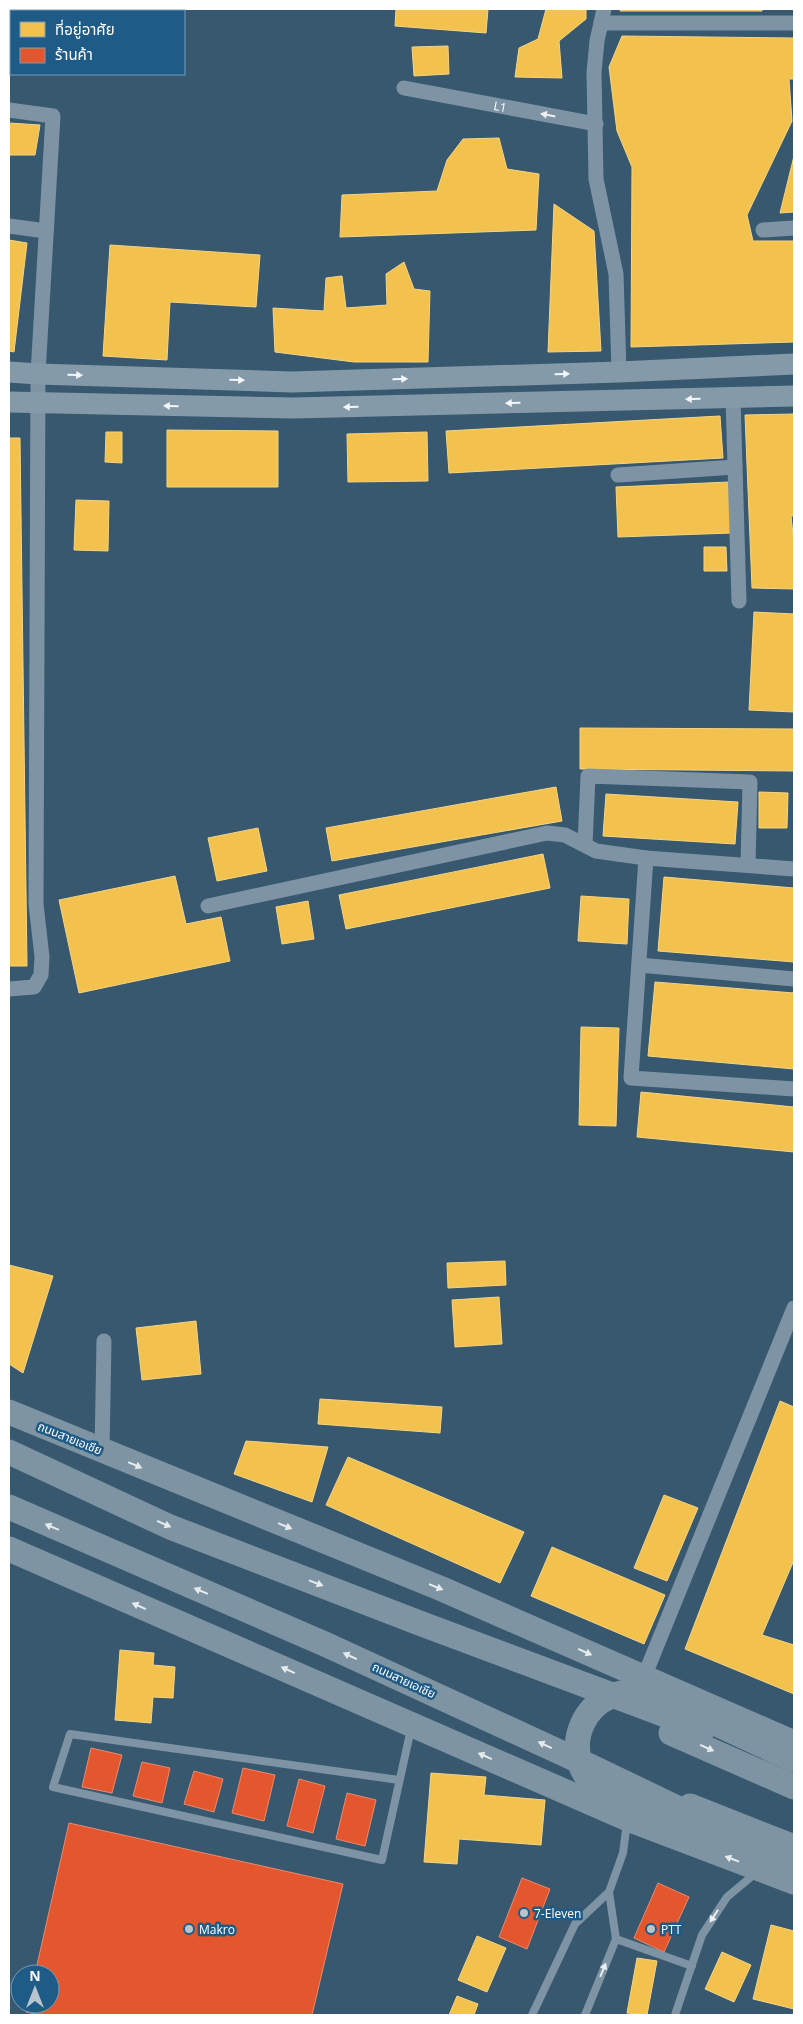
<svg xmlns="http://www.w3.org/2000/svg" width="803" height="2024" viewBox="0 0 803 2024" font-family="'Open Sans','Noto Sans Thai',sans-serif">
<style>
.homes{fill:#f2c14e;stroke:#f6d483}
.shops{fill:#e4572e;stroke:#ec896d}
.lines{fill:none;stroke-linecap:round;stroke-linejoin:round}
.service{stroke:#7e94a5;stroke-width:8}
.minor{stroke:#7e94a5;stroke-width:15}
.secondary{stroke:#859aa9;stroke-width:21}
.trunk{stroke:#7e94a2;stroke-width:25}
.trunk-bridge{stroke:#7e94a2;stroke-width:25}
.oneway{fill:#eceff2}
.oneway2{fill:#f3f5f6}
.oneway3{fill:#e5eaec}
.poi-dot{fill:#b9c5cd;stroke:#1f5b87;stroke-width:2}
.labels{text-anchor:middle;dominant-baseline:central;stroke-width:5;stroke-linejoin:round;paint-order:stroke}
.street-label{font-size:12px;fill:#fff;stroke:#1f5b87}
.poi-label{font-size:12px;fill:#fff;stroke:#1f5b87;text-anchor:start}
</style>
<rect width="100%" height="100%" fill="#37586f"/>
<g class="homes">
<polygon points="396,9 488,9 486,33 395,26"/>
<polygon points="546,9 586,10 586,19 559,41 562,78 515,77 519,48 538,39"/>
<polygon points="621,9 762,9 762,11 620,11"/>
<polygon points="622,36 794,38 794,79 789,79 792,121 747,215 753,241 794,241 794,342 631,347 632,167 617,131 609,67"/>
<polygon points="448,46 449,74 414,76 412,47"/>
<polygon points="9,123 40,125 35,155 9,155"/>
<polygon points="499,138 507,169 539,174 536,230 340,237 342,195 437,191 447,160 463,139"/>
<polygon points="794,156 794,212 780,213"/>
<polygon points="554,204 594,231 601,351 548,352"/>
<polygon points="9,240 27,243 14,352 9,351"/>
<polygon points="110,245 260,255 256,307 170,302 167,360 103,356"/>
<polygon points="404,262 414,289 430,291 428,362 354,362 275,352 273,308 324,311 326,278 342,276 346,308 387,305 386,274"/>
<polygon points="794,414 794,516 791,516 794,543 794,589 752,588 745,415"/>
<polygon points="720,416 723,458 449,473 446,431"/>
<polygon points="167,430 278,431 278,487 167,487"/>
<polygon points="106,432 122,432 122,463 105,462"/>
<polygon points="427,432 428,481 348,482 347,434"/>
<polygon points="9,438 20,438 27,966 9,966"/>
<polygon points="729,482 732,533 618,537 616,487"/>
<polygon points="76,500 109,501 108,551 74,550"/>
<polygon points="704,547 726,547 727,571 704,571"/>
<polygon points="754,612 794,614 794,712 749,710"/>
<polygon points="580,728 794,729 794,771 580,769"/>
<polygon points="556,787 562,821 332,861 326,828"/>
<polygon points="759,792 788,793 787,828 759,828"/>
<polygon points="606,794 738,802 735,844 603,836"/>
<polygon points="258,828 267,871 217,881 208,838"/>
<polygon points="543,854 550,888 346,929 339,895"/>
<polygon points="175,876 186,924 221,917 230,961 79,993 59,900"/>
<polygon points="664,877 794,888 794,962 658,951"/>
<polygon points="581,896 629,899 627,944 578,941"/>
<polygon points="308,901 314,939 282,944 276,907"/>
<polygon points="655,982 794,993 794,1069 648,1056"/>
<polygon points="581,1027 619,1028 616,1126 579,1125"/>
<polygon points="641,1092 794,1107 794,1152 637,1137"/>
<polygon points="505,1261 506,1285 448,1288 447,1263"/>
<polygon points="9,1265 53,1276 23,1373 9,1364"/>
<polygon points="499,1297 502,1344 455,1347 452,1300"/>
<polygon points="196,1321 201,1374 142,1380 136,1328"/>
<polygon points="320,1399 442,1407 440,1433 318,1424"/>
<polygon points="780,1401 794,1407 794,1560 762,1635 794,1645 794,1694 685,1649"/>
<polygon points="246,1441 328,1447 312,1502 234,1474"/>
<polygon points="348,1457 524,1532 500,1583 326,1505"/>
<polygon points="664,1495 698,1508 667,1581 634,1568"/>
<polygon points="552,1547 665,1595 644,1644 531,1596"/>
<polygon points="120,1650 154,1653 153,1665 175,1667 173,1698 153,1697 151,1723 115,1720"/>
<polygon points="431,1773 486,1777 484,1795 545,1800 541,1845 459,1839 457,1864 424,1862"/>
<polygon points="771,1925 794,1931 794,2009 753,1999"/>
<polygon points="477,1936 506,1948 487,1992 458,1980"/>
<polygon points="722,1952 751,1965 734,2002 705,1989"/>
<polygon points="637,1958 657,1961 647,2015 627,2013"/>
<polygon points="457,1996 478,2004 474,2015 449,2015"/>
</g>
<g class="shops">
<polygon points="91,1748 122,1755 112,1793 82,1787"/>
<polygon points="142,1762 170,1768 162,1803 133,1796"/>
<polygon points="243,1768 275,1775 264,1821 232,1813"/>
<polygon points="194,1771 223,1779 214,1812 184,1804"/>
<polygon points="299,1779 325,1786 313,1833 287,1826"/>
<polygon points="347,1793 376,1800 365,1846 336,1839"/>
<polygon points="69,1823 343,1884 312,2015 40,2015 26,2012 28,2004 50,2004 50,1974 35,1974"/>
<polygon points="522,1878 550,1889 527,1949 499,1937"/>
<polygon points="658,1883 689,1897 664,1952 634,1938"/>
</g>
<g class="lines">
<g class="service">
<polyline points="399,1780 70,1734 53,1787 382,1860 411,1729"/>
<polyline points="616,1939 692,1966"/>
<polyline points="532,2015 575,1924 609,1892"/>
<polyline points="585,2015 616,1939 609,1892 623,1853 627,1822"/>
<polyline points="675,2015 702,1935 727,1897 757,1872"/>
</g>
<g class="minor">
<polyline points="604,9 597,41 594,72 596,179 616,274 619,372"/>
<polyline points="601,23 794,23"/>
<path id="s1" d="M404,88L596,124"/>
<polyline points="9,110 53,116 38,374 36,904 42,957 41,975 34,987 9,989"/>
<polyline points="9,226 46,231"/>
<polyline points="763,230 794,228"/>
<polyline points="733,398 739,601"/>
<polyline points="618,475 735,467"/>
<polyline points="585,845 588,776 750,782 748,865"/>
<polyline points="646,858 631,1078 794,1089"/>
<polyline points="208,906 547,833 565,835 596,851 646,858 794,869"/>
<polyline points="639,965 794,979"/>
<polyline points="102,1451 104,1341"/>
<polyline points="644,1677 794,1308"/>
</g>
<g class="secondary">
<polyline points="9,372 38,374 292,382 619,372 794,364"/>
<polyline points="9,402 294,408 794,396"/>
</g>
<g class="trunk">
<polyline points="9,1412 442,1589 794,1743"/>
<polyline points="9,1452 170,1527 422,1624 703,1729"/>
<polyline points="9,1507 327,1645 592,1767 704,1821"/>
<polyline points="9,1549 628,1819 794,1882"/>
<polyline points="671,1733 794,1787"/>
<polyline points="690,1806 794,1847"/>
</g>
<path class="trunk-bridge" d="M794,1760L654,1695C587,1675 548,1755 605,1796L794,1862"/>
</g>
<defs><path id="oneway-solid" d="M-6-.8H1V-3.2L6.5 0L1 3.2V.8H-6Z" transform="scale(1.25)"/></defs>
<g class="oneway">
<use href="#oneway-solid" transform="translate(548 115) rotate(-169)"/>
<use href="#oneway-solid" transform="translate(714 1916) rotate(123)"/>
<use href="#oneway-solid" transform="translate(603 1970) rotate(-68)"/>
</g>
<g class="oneway2">
<use href="#oneway-solid" transform="translate(562 374) rotate(-2)"/>
<use href="#oneway-solid" transform="translate(75 375) rotate(2)"/>
<use href="#oneway-solid" transform="translate(400 379) rotate(-2)"/>
<use href="#oneway-solid" transform="translate(237 380) rotate(2)"/>
<use href="#oneway-solid" transform="translate(693 399) rotate(179)"/>
<use href="#oneway-solid" transform="translate(513 403) rotate(179)"/>
<use href="#oneway-solid" transform="translate(171 406) rotate(-179)"/>
<use href="#oneway-solid" transform="translate(351 407) rotate(179)"/>
</g>
<g class="oneway3">
<use href="#oneway-solid" transform="translate(135 1465) rotate(23)"/>
<use href="#oneway-solid" transform="translate(164 1524) rotate(24)"/>
<use href="#oneway-solid" transform="translate(285 1526) rotate(22)"/>
<use href="#oneway-solid" transform="translate(52 1527) rotate(-157)"/>
<use href="#oneway-solid" transform="translate(316 1583) rotate(21)"/>
<use href="#oneway-solid" transform="translate(436 1587) rotate(22)"/>
<use href="#oneway-solid" transform="translate(201 1591) rotate(-157)"/>
<use href="#oneway-solid" transform="translate(139 1606) rotate(-156)"/>
<use href="#oneway-solid" transform="translate(585 1652) rotate(24)"/>
<use href="#oneway-solid" transform="translate(350 1656) rotate(-155)"/>
<use href="#oneway-solid" transform="translate(288 1670) rotate(-156)"/>
<use href="#oneway-solid" transform="translate(545 1745) rotate(-155)"/>
<use href="#oneway-solid" transform="translate(707 1748) rotate(24)"/>
<use href="#oneway-solid" transform="translate(485 1756) rotate(-156)"/>
<use href="#oneway-solid" transform="translate(732 1859) rotate(-159)"/>
</g>
<g class="poi-dot">
<circle cx="524" cy="1913" r="5"/>
<circle cx="189" cy="1929" r="5"/>
<circle cx="651" cy="1929" r="5"/>
</g>
<g class="labels">
<g class="street-label">
<text stroke="none"><textPath href="#s1" startOffset="98">L1</textPath></text>
<text transform="translate(70 1438) rotate(22)">ถนนสายเอเชีย</text>
<text transform="translate(404 1680) rotate(25)">ถนนสายเอเชีย</text>
</g>
<g class="poi-label">
<text x="534" y="1913">7-Eleven</text>
<text x="199" y="1929">Makro</text>
<text x="661" y="1929">PTT</text>
</g>
</g>
<rect width="803" height="2024" fill="none" stroke="#ffffff" stroke-width="20"/>
<rect x="10" y="10" width="175" height="65" fill="#1f5b87" stroke="#799db7"/>
<rect x="20" y="22" width="25" height="15" fill="#f2c14e" stroke="#799db7"/>
<text x="55" y="35" font-size="15" fill="#ffffff">ที่อยู่อาศัย</text>
<rect x="20" y="48" width="25" height="15" fill="#e4572e" stroke="#799db7"/>
<text x="55" y="60" font-size="15" fill="#ffffff">ร้านค้า</text>
<g transform="translate(35 1989)"><circle r="24" fill="#1f5b87" stroke="#799db7"/>
<path d="M0-4L9 19L0 12L-9 19Z" fill="#b9c5cd"/>
<text y="-8" font-size="14" font-weight="bold" text-anchor="middle" fill="#ffffff">N</text>
</g>
</svg>
